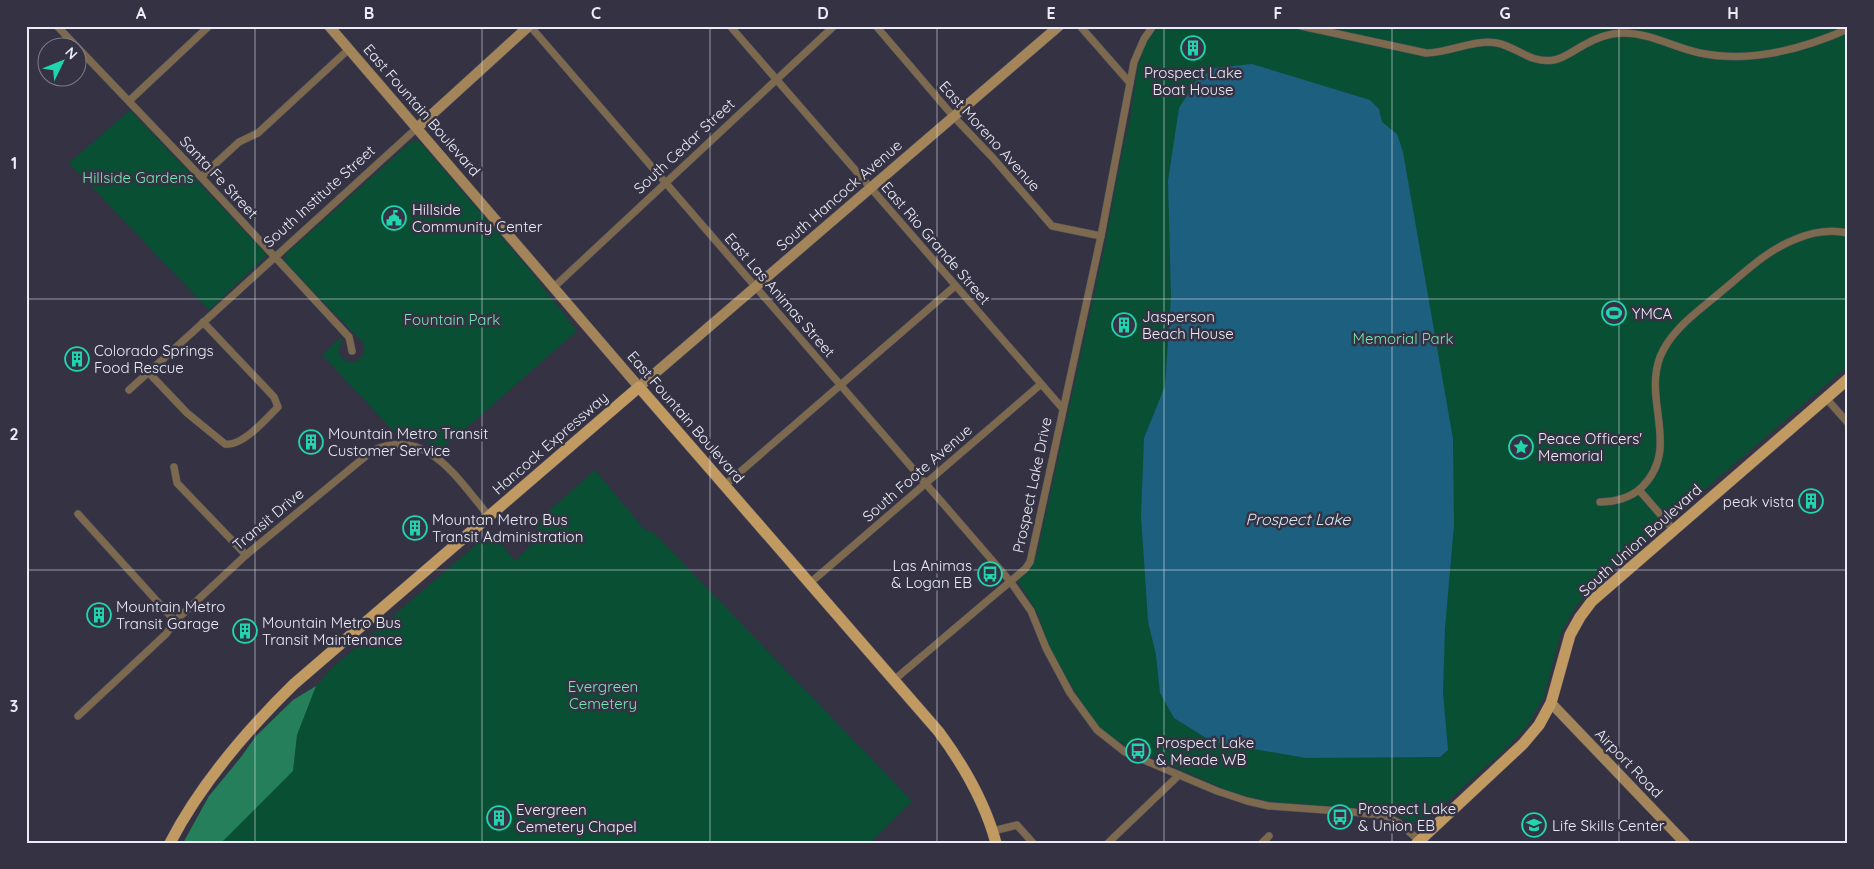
<svg xmlns="http://www.w3.org/2000/svg" width="1874" height="869" viewBox="0 0 1874 869" font-family="Quicksand,sans-serif">
<style>
.green{fill:#094f34}
.forest{fill:#257f5a}
.water{fill:#1d5f7f}
.lines{fill:none;stroke-linecap:round;stroke-linejoin:round}
.street-casing{stroke:#515060;stroke-width:8}
.secondary-casing{stroke:#515060;stroke-width:11}
.primary-casing{stroke:#515060;stroke-width:12}
.street{stroke:#7c694e;stroke-width:7}
.secondary{stroke:#a38559;stroke-width:10}
.primary{stroke:#c19a62;stroke-width:11}
.grid{fill:none;stroke:#ececf7;stroke-width:1;stroke-opacity:0.55}
.labels{text-anchor:middle;dominant-baseline:central;stroke-width:5;stroke-linejoin:round;paint-order:stroke}
.poi-label{font-size:15px;fill:#ececf7;stroke:#343243;text-anchor:start}
.street-label{font-size:15px;fill:#ececf7;stroke:#343243}
.park-label{font-size:15px;fill:#73e9b3;stroke:#343243}
.water-label{font-size:16px;font-style:italic;fill:#d3e7f3;stroke:#343243}
.neatline{fill:none;stroke:#ececf7;stroke-width:2}
.grid-label{font-size:16px;text-anchor:middle;font-weight:bold;fill:#ececf7}
</style>
<rect width="100%" height="100%" fill="#343243"/>
<g class="green">
<polygon points="1158,26 1848,26 1848,366 1594,585 1575,608 1561,633 1544,697 1528,725 1510,745 1441,807 1418,824 1382,810 1271,802 1245,796 1224,789 1117,741 1100,728 1082,704 1048,645 1038,614 1018,581 1019,578 1036,559 1103,254 1123,148 1130,119 1138,66 1145,45"/>
<polygon points="130,110 267,255 209,310 69,163"/>
<path d="M412,141H419L528,268L577,331L441,450C427,440 415,437 398,436L322,355L341,337L342,342L338,351C341,359 346,363 355,362C363,358 365,354 364,344L284,261L286,254Z"/>
<polygon points="595,470 644,529 654,533 912,801 870,843 221,843 293,771 297,735 316,686 332,668 491,532 515,561 530,546 542,517"/>
</g>
<polygon class="forest" points="316,686 297,735 293,771 221,843 183,843 209,796 241,757 256,736 293,700"/>
<polygon class="water" points="1252,64 1370,100 1379,109 1382,122 1397,134 1403,152 1453,439 1454,525 1445,628 1443,692 1448,750 1440,757 1306,758 1219,743 1206,738 1174,718 1160,693 1156,655 1148,621 1141,516 1144,438 1165,386 1171,297 1168,181 1179,108 1196,81 1215,68"/>
<g class="lines">
<g class="street-casing">
<g id="street">
<polyline points="57,26 201,177 349,337 352,351"/>
<polyline points="530,26 1010,581 1031,611 1046,648 1070,693 1097,730 1125,752 1217,791 1247,801 1269,806 1353,812 1386,816 1399,823 1422,843"/>
<polyline points="730,26 1063,409"/>
<polyline points="876,26 953,116 993,158 1052,226 1101,236"/>
<polyline points="1080,26 1130,83"/>
<path d="M1301,26L1426,53C1450,53 1472,39 1497,43C1517,47 1531,64 1554,60C1565,58 1574,50 1584,45C1596,38 1610,33 1623,33C1650,33 1675,48 1700,53C1749,63 1803,49 1848,29"/>
<polyline points="129,101 209,26"/>
<polyline points="201,177 239,142 258,133 349,49"/>
<polyline points="554,287 834,26"/>
<path d="M148,372L187,413L225,444C242,447 266,419 278,407L274,397L203,322"/>
<polyline points="129,390 418,127"/>
<polyline points="1825,397 1848,423"/>
<polyline points="174,467 177,483 246,555"/>
<polyline points="725,485 955,286"/>
<polyline points="1639,490 1673,529"/>
<path d="M1600,502C1614,502 1631,498 1642,487C1681,448 1643,402 1660,357C1671,329 1700,310 1722,291C1745,272 1767,250 1796,239C1813,232 1829,229 1848,233"/>
<polyline points="78,514 175,621"/>
<polyline points="810,583 1041,384"/>
<polyline points="894,680 1025,569 1030,562 1101,236 1134,62 1144,39 1153,26"/>
<path d="M78,716L166,634L175,621L246,555L372,451C427,425 458,480 489,516"/>
<polyline points="993,831 1017,825 1033,843"/>
<polyline points="1108,843 1179,775"/>
<polyline points="1262,843 1269,836"/>
</g>
</g>
<g class="secondary-casing">
<g id="secondary">
<polyline points="329,26 639,387 1059,26"/>
<polyline points="418,127 529,26"/>
<polyline points="1551,703 1685,843"/>
</g>
</g>
<g class="primary-casing">
<g id="primary">
<path d="M170,843C201,783 246,731 294,684L639,387L939,732C964,766 985,802 996,843"/>
<polyline points="1417,843 1523,744 1539,725 1551,703 1570,635 1580,617 1592,601 1848,379"/>
</g>
</g>
<use href="#street" class="street"/>
<use href="#secondary" class="secondary"/>
<use href="#primary" class="primary"/>
</g>
<path class="grid" d="M255,26V843M482,26V843M710,26V843M937,26V843M1164,26V843M1392,26V843M1619,26V843M26,299H1848M26,570H1848"/>
<defs>
<g id="building-ring" transform="scale(1.25)"><circle r="9.5" fill="#343243" stroke="#21d5af" stroke-width="1.5"/><path d="M-4-6H4V6H1V3H-1V6H-4ZM-2.5-4.3h1.7v1.8h-1.7ZM.8-4.3h1.7v1.8H.8ZM-2.5-1h1.7V.8h-1.7ZM.8-1h1.7V.8H.8Z" fill="#21d5af"/></g>
<g id="civic-ring" transform="scale(1.25)"><circle r="9.5" fill="#343243" stroke="#21d5af" stroke-width="1.5"/><path d="M-.6-6.5H3V-4.5H.6V-3L4-1V1h2V6H-6V1h2V-1L-.6-3ZM-1.2 2.5V6h2.4V2.5Z" fill="#21d5af"/></g>
<g id="stadium-ring" transform="scale(1.25)"><circle r="9.5" fill="#343243" stroke="#21d5af" stroke-width="1.5"/><path d="M0-5a6.5 5 0 1 0 0 10a6.5 5 0 1 0 0-10ZM-3.5-1.8h7v3.6h-7Z" fill="#21d5af"/></g>
<g id="sight-ring" transform="scale(1.25)"><circle r="9.5" fill="#343243" stroke="#21d5af" stroke-width="1.5"/><path d="M0-6L1.8-2.2L6-1.7L2.9 1.2L3.7 5.4L0 3.3L-3.7 5.4L-2.9 1.2L-6-1.7L-1.8-2.2Z" fill="#21d5af"/></g>
<g id="bus-ring" transform="scale(1.25)"><circle r="9.5" fill="#343243" stroke="#21d5af" stroke-width="1.5"/><path d="M-5-6H5V4H4V6H2V4H-2V6H-4V4H-5ZM-3.5-4V0h7V-4ZM-3.5 1.2v1.5H-2V1.2ZM2 1.2v1.5H3.5V1.2Z" fill="#21d5af"/></g>
<g id="school-ring" transform="scale(1.25)"><circle r="9.5" fill="#343243" stroke="#21d5af" stroke-width="1.5"/><path d="M0-5L7-2L0 1L-7-2ZM-4 1L0 2.5L4 1V4Q0 6-4 4Z" fill="#21d5af"/></g>
</defs>
<g fill-rule="evenodd">
<use href="#building-ring" x="1193" y="48"/>
<use href="#civic-ring" x="394" y="218"/>
<use href="#stadium-ring" x="1614" y="313"/>
<use href="#building-ring" x="1124" y="325"/>
<use href="#building-ring" x="77" y="359"/>
<use href="#building-ring" x="311" y="442"/>
<use href="#sight-ring" x="1521" y="447"/>
<use href="#building-ring" x="1811" y="501"/>
<use href="#building-ring" x="415" y="528"/>
<use href="#bus-ring" x="990" y="574"/>
<use href="#building-ring" x="99" y="615"/>
<use href="#building-ring" x="245" y="631"/>
<use href="#bus-ring" x="1138" y="751"/>
<use href="#bus-ring" x="1340" y="817"/>
<use href="#building-ring" x="499" y="818"/>
<use href="#school-ring" x="1534" y="825"/>
</g>
<g class="labels">
<g class="poi-label">
<text x="1193" y="72" text-anchor="middle">Prospect Lake<tspan x="1193" dy="17">Boat House</tspan></text>
<text x="412" y="209">Hillside<tspan x="412" dy="17">Community Center</tspan></text>
<text x="1632" y="313">YMCA</text>
<text x="1142" y="316">Jasperson<tspan x="1142" dy="17">Beach House</tspan></text>
<text x="94" y="350">Colorado Springs<tspan x="94" dy="17">Food Rescue</tspan></text>
<text x="328" y="433">Mountain Metro Transit<tspan x="328" dy="17">Customer Service</tspan></text>
<text x="1538" y="438">Peace Officers'<tspan x="1538" dy="17">Memorial</tspan></text>
<text x="1794" y="501" text-anchor="end">peak vista</text>
<text x="432" y="519">Mountan Metro Bus<tspan x="432" dy="17">Transit Administration</tspan></text>
<text x="972" y="565" text-anchor="end">Las Animas<tspan x="972" dy="17">&amp; Logan EB</tspan></text>
<text x="116" y="606">Mountain Metro<tspan x="116" dy="17">Transit Garage</tspan></text>
<text x="262" y="622">Mountain Metro Bus<tspan x="262" dy="17">Transit Maintenance</tspan></text>
<text x="1156" y="742">Prospect Lake<tspan x="1156" dy="17">&amp; Meade WB</tspan></text>
<text x="1358" y="808">Prospect Lake<tspan x="1358" dy="17">&amp; Union EB</tspan></text>
<text x="516" y="809">Evergreen<tspan x="516" dy="17">Cemetery Chapel</tspan></text>
<text x="1552" y="825">Life Skills Center</text>
</g>
<g class="street-label">
<text transform="translate(422 110) rotate(49)">East Fountain Boulevard</text>
<text transform="translate(990 136) rotate(48)">East Moreno Avenue</text>
<text transform="translate(684 146) rotate(-43)">South Cedar Street</text>
<text transform="translate(219 177) rotate(47)">Santa Fe Street</text>
<text transform="translate(839 195) rotate(-41)">South Hancock Avenue</text>
<text transform="translate(319 196) rotate(-42)">South Institute Street</text>
<text transform="translate(936 243) rotate(49)">East Rio Grande Street</text>
<text transform="translate(780 295) rotate(49)">East Las Animas Street</text>
<text transform="translate(686 417) rotate(49)">East Fountain Boulevard</text>
<text transform="translate(550 443) rotate(-41)">Hancock Expressway</text>
<text transform="translate(917 473) rotate(-41)">South Foote Avenue</text>
<text transform="translate(1032 485) rotate(-78)">Prospect Lake Drive</text>
<text transform="translate(268 519) rotate(-40)">Transit Drive</text>
<text transform="translate(1640 540) rotate(-42)">South Union Boulevard</text>
<text transform="translate(1629 763) rotate(46)">Airport Road</text>
</g>
<g class="park-label">
<text x="138" y="177">Hillside Gardens</text>
<text x="452" y="319">Fountain Park</text>
<text x="1403" y="338">Memorial Park</text>
<text x="603" y="686">Evergreen<tspan x="603" dy="17">Cemetery</tspan></text>
</g>
<g class="water-label">
<text x="1298" y="519">Prospect Lake</text>
</g>
</g>
<rect width="1874" height="869" fill="none" stroke="#343243" stroke-width="55"/>
<g transform="translate(62 62) rotate(47)"><circle r="24" fill="#343243" stroke="#7e7c8b"/>
<path d="M0-4L9 19L0 12L-9 19Z" fill="#21d5af"/>
<text y="-8" font-size="14" font-weight="bold" text-anchor="middle" fill="#ececf7">N</text>
</g>
<rect x="28" y="28" width="1818" height="814" class="neatline"/>
<g class="grid-label">
<text x="141" y="19">A</text>
<text x="369" y="19">B</text>
<text x="596" y="19">C</text>
<text x="823" y="19">D</text>
<text x="1051" y="19">E</text>
<text x="1278" y="19">F</text>
<text x="1505" y="19">G</text>
<text x="1733" y="19">H</text>
<text x="14" y="169">1</text>
<text x="14" y="440">2</text>
<text x="14" y="712">3</text>
</g>
</svg>
